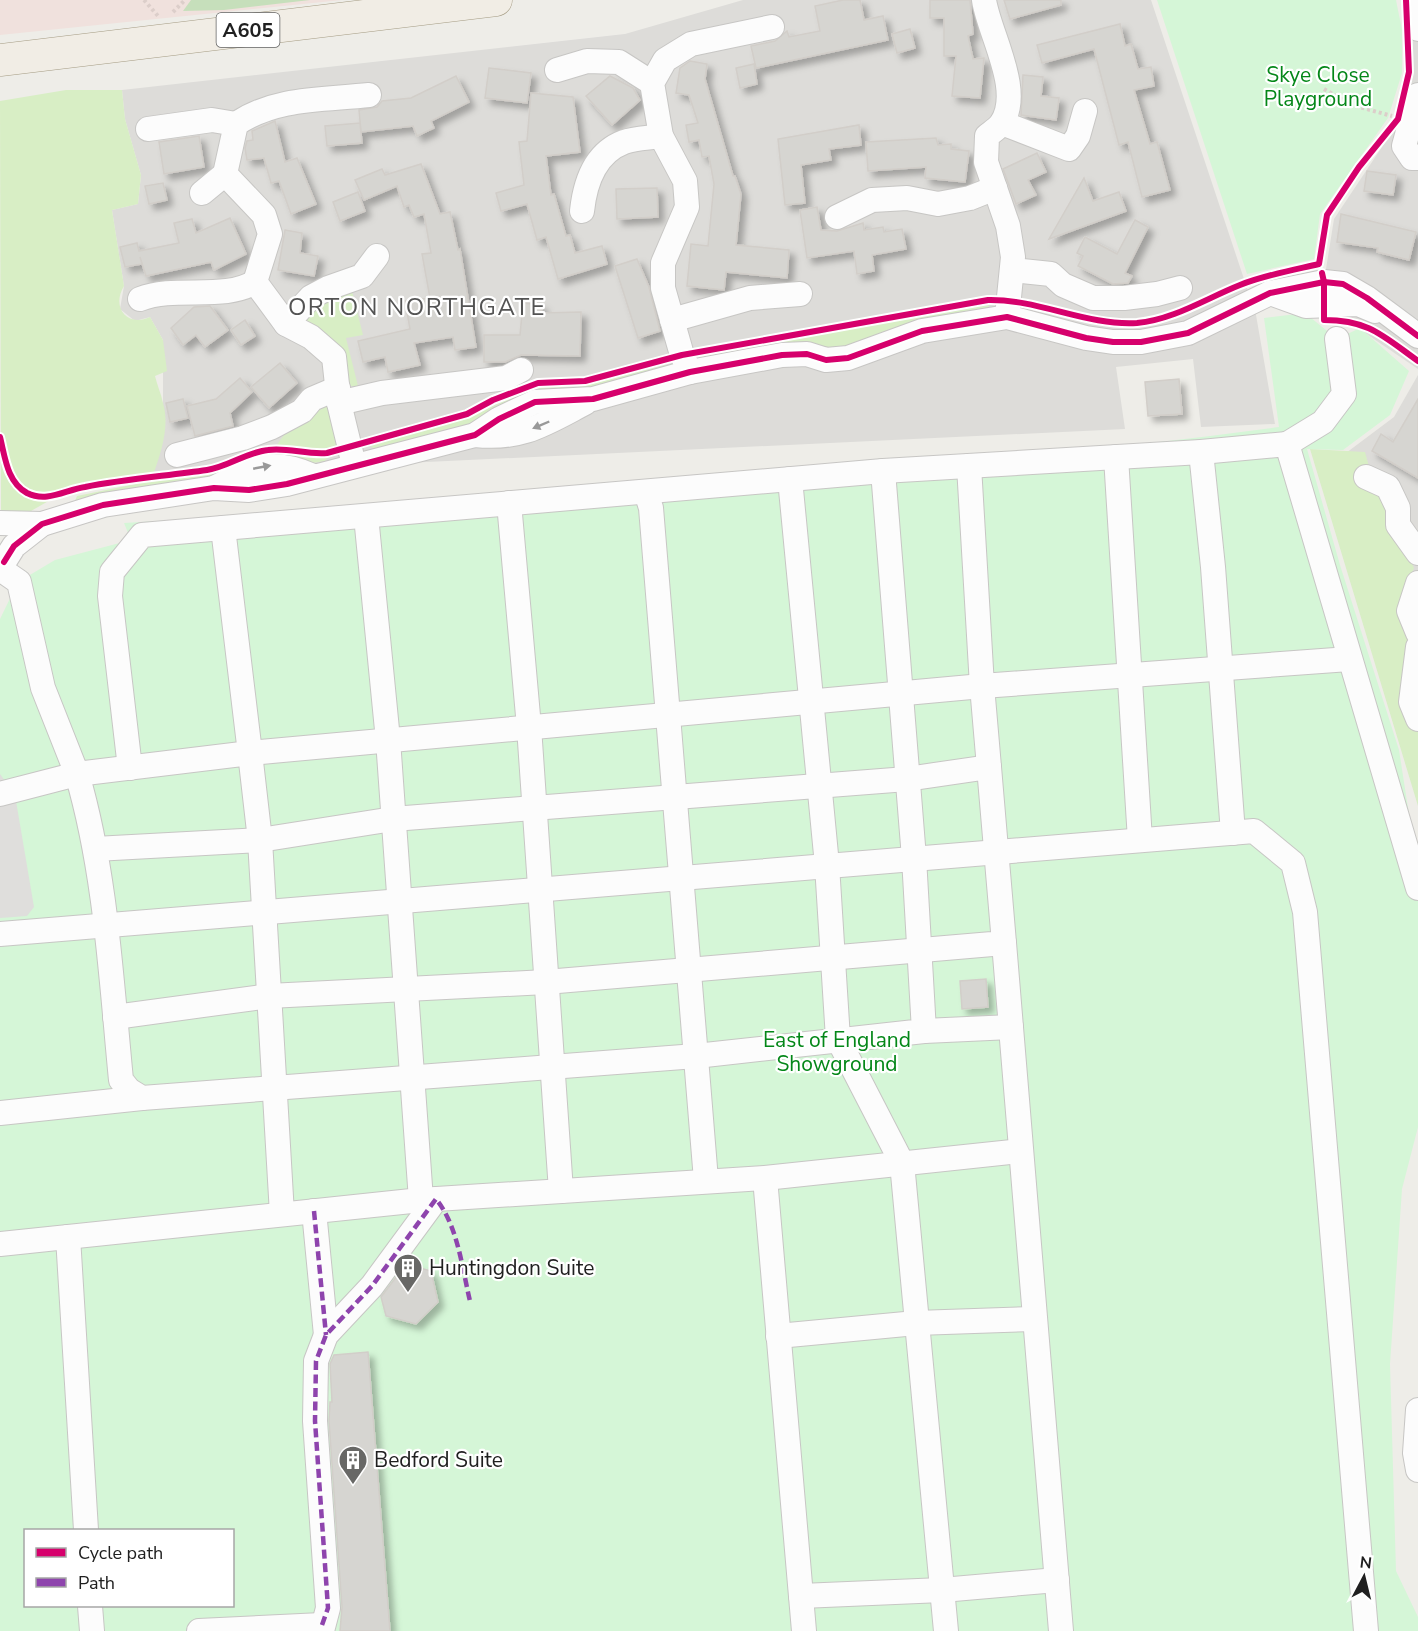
<svg xmlns="http://www.w3.org/2000/svg" width="1418" height="1631" viewBox="0 0 1418 1631" font-family="'Nunito Sans',sans-serif">
<style>
.residential{fill:#dddcd9}
.commercial{fill:#f0e1dd}
.grass{fill:#d8eec5}
.forest{fill:#c6dfbb}
.park{fill:#d5f6d7;fill-rule:evenodd}
.parking{fill:#dfdedc}
.building{fill:#d6d5d1;stroke:#d2cec9;stroke-width:1.5;filter:url(#shadow)}
.lines{fill:none;stroke-linecap:round;stroke-linejoin:round}
.minor-casing{stroke:#c7c6c4;stroke-width:26}
.major-casing{stroke:#a59c84;stroke-width:33}
.path{stroke:#dcceca;stroke-width:4;stroke-dasharray:3 3;stroke-linecap:butt}
.minor{stroke:#fcfcfc;stroke-width:24}
.major{stroke:#f1ede5;stroke-width:32}
.quiet{stroke:#8e44ad;stroke-width:4.5;stroke-dasharray:9 4.5;stroke-linecap:butt}
.cycleway-casing{stroke:#fff;stroke-width:10}
.cycleway{stroke:#d6006c;stroke-width:6}
.oneway{fill:#999}
.labels{text-anchor:middle;dominant-baseline:central;stroke-width:4.5;stroke-linejoin:round;paint-order:stroke}
.shield{fill:#fff;stroke:#636363;stroke-width:1.5}
.shield-label{font-size:20px;font-weight:bold;fill:#202020}
.park-label{font-size:21px;fill:#048718;stroke:#fff}
.poi-label{font-size:21px;fill:#202020;stroke:#fff;text-anchor:start}
.quarter-label{font-size:24px;letter-spacing:1.5px;fill:#535353;stroke:#fff}
</style>
<defs>
<filter id="shadow"><feDropShadow dx="5.5" dy="5.5" stdDeviation="3" flood-color="#0004"/></filter>
</defs>
<rect width="100%" height="100%" fill="#eeede8"/>
<g class="residential">
<polygon points="743,0 1151,0 1256,315 1275,424 1201,427 1193,359 1116,367 1125,429 153,475 163,403 163,340 150,317 135,321 120,309 124,286 112,210 138,204 141,175 125,119 122,90 625,34"/>
<polygon points="1408,0 1418,0 1418,369 1346,320 1326,269 1334,219 1404,114"/>
<polygon points="1418,375 1418,790 1346,453 1394,417"/>
</g>
<polygon class="commercial" points="0,0 342,0 0,35"/>
<g class="grass">
<path d="M66,90H122L125,119L141,175L138,204L112,210L124,286C111,307 127,328 150,317L163,340L167,371L155,376C157,385 161,393 163,403C170,426 161,453 153,475L59,495L31,511L1,513L0,101Z"/>
<polygon points="352,291 363,335 346,338 358,386 345,386 300,321 316,302"/>
<polygon points="989,305 988,310 841,349 802,346 708,359 699,356"/>
<polygon points="666,365 662,373 376,450 370,446 469,417 537,386 574,388"/>
<path d="M329,404L338,443L325,461L75,501L77,496L150,481L198,476L273,453C285,428 303,414 329,404Z"/>
<polygon points="1310,449 1365,452 1371,474 1414,568 1400,600 1412,647 1418,729 1418,806"/>
</g>
<polygon class="forest" points="191,0 310,0 224,10 183,11"/>
<g class="park">
<polygon points="1157,0 1396,0 1402,30 1402,73 1388,118 1320,214 1314,259 1247,274"/>
<path d="M1305,313L1337,339L1360,328L1409,371L1390,415L1343,450L1307,449L1340,565L1399,750L1418,872V1127L1402,1189L1390,1364L1396,1571L1418,1617V1631H0V619L18,582L55,560L131,540L124,523C510,500 896,478 1279,427L1264,318ZM26,1530H232V1606H26Z"/>
</g>
<polygon class="parking" points="0,774 15,795 34,907 27,916 0,918"/>
<g class="building">
<polygon points="843,0 860,0 864,20 883,16 888,40 756,68 751,46 775,41 787,31 789,37 820,31 815,6"/>
<polygon points="930,0 970,0 973,34 968,36 973,59 984,58 980,98 952,96 956,56 944,56 944,18 930,18"/>
<polygon points="1004,0 1061,0 1061,5 1010,19"/>
<polygon points="1120,24 1125,46 1131,44 1138,69 1151,67 1154,86 1134,90 1150,144 1157,142 1170,190 1142,197 1128,142 1119,145 1094,49 1042,63 1037,45"/>
<polygon points="910,29 915,48 897,53 892,34"/>
<polygon points="690,61 707,64 705,79 733,176 735,176 741,194 736,245 789,250 787,278 726,272 724,290 687,286 691,244 708,246 714,184 709,156 702,157 699,140 689,142 686,125 698,123 689,95 676,93 680,68"/>
<polygon points="754,64 757,84 740,88 736,68"/>
<polygon points="489,68 531,73 527,103 485,98"/>
<polygon points="1023,75 1043,77 1041,96 1059,98 1056,120 1021,115"/>
<polygon points="456,76 469,102 431,121 434,128 417,136 413,126 361,132 359,110 377,107 382,101 411,98"/>
<polygon points="610,76 633,88 640,100 612,125 586,96"/>
<polygon points="531,93 573,97 580,152 546,156 551,195 554,194 566,236 570,235 575,253 602,246 607,264 558,279 546,237 537,240 527,204 501,211 496,193 524,185 519,142 527,141"/>
<polygon points="275,121 285,162 297,158 316,204 291,214 279,181 271,183 264,158 247,160 245,148 247,141 253,140 252,131"/>
<polygon points="360,123 362,143 327,146 325,126"/>
<polygon points="859,125 861,145 829,149 831,160 801,165 805,203 785,205 778,139"/>
<polygon points="199,136 204,167 164,174 159,142"/>
<polygon points="936,138 938,145 951,144 951,149 969,151 965,182 925,178 926,167 868,171 866,142"/>
<polygon points="1037,153 1046,172 1028,180 1036,195 1016,204 1003,169"/>
<polygon points="421,164 440,214 450,212 458,250 460,249 476,347 455,350 453,337 414,343 420,365 388,372 385,357 363,362 358,341 410,329 405,301 430,298 422,254 431,253 424,214 414,217 409,205 404,207 397,186 364,200 355,180 382,169 385,175"/>
<polygon points="1367,171 1396,175 1393,195 1364,191"/>
<polygon points="1084,178 1093,201 1119,192 1126,211 1049,239"/>
<polygon points="163,183 167,200 149,204 145,186"/>
<polygon points="657,188 658,217 617,219 616,189"/>
<polygon points="358,192 365,211 340,221 333,202"/>
<polygon points="817,207 821,230 837,231 863,223 864,230 883,227 884,232 902,229 906,249 872,255 874,271 857,274 854,251 807,258 800,210"/>
<polygon points="1341,214 1416,232 1409,260 1377,252 1378,248 1337,242"/>
<polygon points="230,218 246,254 214,270 211,262 146,276 140,257 142,264 125,267 120,247 137,243 139,251 179,243 174,223 192,219 196,233"/>
<polygon points="1135,220 1148,227 1125,273 1132,276 1128,283 1113,284 1078,266 1083,256 1077,253 1085,237 1117,254"/>
<polygon points="285,230 302,233 300,253 318,256 314,276 278,270"/>
<polygon points="637,259 649,287 660,331 638,338 615,266"/>
<polygon points="523,303 542,305 541,313 581,312 580,356 521,355 505,362 484,362 484,335 520,335"/>
<polygon points="210,306 228,330 205,347 196,335 183,345 171,328 194,307"/>
<polygon points="245,320 255,336 241,345 231,330"/>
<polygon points="280,363 297,383 269,408 251,387"/>
<polygon points="240,378 252,392 230,413 233,426 195,436 187,406 216,399"/>
<polygon points="1179,379 1182,414 1148,416 1145,382"/>
<polygon points="183,399 188,418 170,422 166,403"/>
<polygon points="1418,399 1418,478 1372,451 1381,434 1393,442"/>
<polygon points="986,979 988,1007 962,1009 960,981"/>
<polygon points="406,1264 431,1271 438,1302 416,1324 386,1316 381,1297"/>
<polygon points="368,1352 390,1631 340,1631 342,1607 329,1421 330,1402 332,1402 330,1364 334,1355"/>
</g>
<g class="lines">
<g class="minor-casing">
<g id="minor">
<path d="M984,0C989,34 1024,91 1001,124C998,128 992,132 987,136L986,162L1008,226L1013,257L1007,317"/>
<polyline points="1416,0 1418,29"/>
<polyline points="557,70 587,61 619,62 652,83"/>
<polyline points="1418,95 1404,146 1412,158 1418,158"/>
<polyline points="1002,123 1069,149 1078,136 1085,111"/>
<polyline points="148,129 212,120 236,124"/>
<polyline points="202,193 225,174"/>
<path d="M582,211C585,183 595,153 624,142C635,138 649,138 661,136"/>
<polyline points="837,217 872,200 907,198 938,204 970,198 995,188"/>
<polyline points="1012,270 1051,274 1063,285 1093,298 1124,298 1157,294 1180,288"/>
<polyline points="1270,293 1306,306 1358,304 1375,311"/>
<path d="M140,299C176,285 224,301 255,282"/>
<polyline points="672,320 750,298 800,294"/>
<polyline points="286,324 311,297 328,288 362,276 377,256"/>
<polyline points="690,372 682,355 663,288 663,263 687,207 685,181 661,136 652,83 665,60 691,44 772,27"/>
<polyline points="339,403 382,393 506,378 521,370"/>
<path d="M475,435C522,440 545,424 585,403"/>
<polyline points="1287,444 1323,422 1344,394 1337,339"/>
<polyline points="1201,452 1213,567 1233,833"/>
<polyline points="177,455 243,438 272,427 302,411 312,399 338,388"/>
<polyline points="1116,457 1140,840"/>
<path d="M354,465L339,403L334,357L311,337L286,324L255,282L270,234L264,215L225,174L236,124C276,97 323,100 369,95"/>
<polyline points="969,466 982,686 989,767"/>
<polyline points="1366,477 1388,487 1398,508 1398,525 1418,553"/>
<polyline points="790,479 827,865 838,1039 902,1163 946,1631"/>
<path d="M214,488C252,468 272,457 313,476"/>
<polyline points="646,492 651,508 706,1180"/>
<polyline points="509,503 529,727 561,1191"/>
<polyline points="366,516 388,740 421,1200"/>
<polyline points="0,523 42,524"/>
<polyline points="223,528 250,753 982,686 1349,659"/>
<polyline points="4,562 14,546 42,524 103,505 214,488 249,490 287,484 475,435 499,419 535,402 593,399 690,372 782,355 807,354 826,360 848,358 922,331 1007,317 1086,338 1113,342 1141,342 1188,333 1270,293 1324,282 1343,284 1367,298 1418,336"/>
<polyline points="3,571 19,582 43,688 77,774 250,753 260,840 282,1214"/>
<polyline points="1418,583 1409,611 1418,633"/>
<polyline points="1418,647 1411,702 1418,719"/>
<polyline points="130,768 110,596 112,572 142,535 883,471 1201,452 1287,444 1418,888"/>
<path d="M0,794L77,774C106,873 111,978 121,1080L129,1090L142,1098L696,1056L924,1031L914,858L883,471"/>
<polyline points="95,849 260,840 393,819 907,779 989,767 1004,943 546,982 269,996 115,1017"/>
<polyline points="0,934 1254,831 1293,863 1305,912 1366,1631"/>
<polyline points="1004,943 1061,1631"/>
<polyline points="924,1031 1011,1027"/>
<polyline points="0,1113 142,1098"/>
<polyline points="765,1178 804,1631"/>
<polyline points="314,1211 326,1335"/>
<polyline points="68,1237 86,1530"/>
<polyline points="0,1244 421,1200 765,1178 1020,1151"/>
<polyline points="778,1336 916,1323 1034,1319"/>
<polyline points="1418,1410 1415,1453 1418,1470"/>
<polyline points="801,1596 942,1590 1057,1580"/>
<polyline points="90,1606 92,1631"/>
<polyline points="199,1631 322,1625"/>
<polyline points="322,1631 328,1608 315,1421 316,1361 326,1335 372,1286 436,1199"/>
</g>
</g>
<g class="major-casing">
<polyline id="major" points="0,60 496,0"/>
</g>
<g class="path">
<polyline points="144,0 158,16"/>
<polyline points="173,12 185,0"/>
<polyline points="1324,89 1352,105 1392,116"/>
</g>
<use href="#minor" class="minor"/>
<use href="#major" class="major"/>
<g class="quiet">
<polyline points="314,1211 326,1335"/>
<path d="M322,1625L328,1608L315,1421L316,1361L326,1335L372,1286L436,1199C458,1226 462,1268 470,1301"/>
</g>
<g class="cycleway-casing">
<g id="cycleway">
<path d="M1322,273L1324,282V320C1369,320 1383,336 1418,361"/>
<path d="M0,437C5,457 7,482 27,493C47,503 65,490 85,487C125,479 166,476 207,470C228,467 247,452 268,450C287,447 307,455 327,453L467,414L493,400L538,383L585,381L682,355L988,300C1039,299 1086,326 1137,323C1173,320 1207,298 1240,285C1265,275 1293,270 1319,264L1327,215L1359,167L1398,119L1409,72L1406,0"/>
<polyline points="4,562 14,546 42,524 103,505 214,488 249,490 287,484 475,435 499,419 535,402 593,399 690,372 782,355 807,354 826,360 848,358 922,331 1007,317 1086,338 1113,342 1141,342 1188,333 1270,293 1324,282 1343,284 1367,298 1418,336"/>
</g>
</g>
<use href="#cycleway" class="cycleway"/>
</g>
<defs><path id="oneway-solid" d="M-6-.8H1V-3.2L6.5 0L1 3.2V.8H-6Z" transform="scale(1.5)"/></defs>
<g class="oneway">
<use href="#oneway-solid" transform="translate(541 425) rotate(157)"/>
<use href="#oneway-solid" transform="translate(262 467) rotate(-11)"/>
</g>
<defs>
<g id="building-pin" transform="scale(1.5)"><path d="M0 17L-7.5 6A9.5 9.5 0 1 1 7.5 6Z" fill="#686866" stroke="#fff"/><path d="M-4-6H4V6H1V3H-1V6H-4ZM-2.5-4.3h1.7v1.8h-1.7ZM.8-4.3h1.7v1.8H.8ZM-2.5-1h1.7V.8h-1.7ZM.8-1h1.7V.8H.8Z" fill="#fff"/></g>
</defs>
<g fill-rule="evenodd">
<use href="#building-pin" x="408" y="1268"/>
<use href="#building-pin" x="353" y="1460"/>
</g>
<g class="labels">
<rect class="shield" x="216.5" y="13" width="63" height="34" rx="4.5"/>
<g class="shield-label">
<text x="248" y="30">A605</text>
</g>
<g class="park-label">
<text x="1318" y="75">Skye Close<tspan x="1318" dy="24">Playground</tspan></text>
<text x="837" y="1040">East of England<tspan x="837" dy="24">Showground</tspan></text>
</g>
<g class="poi-label">
<text x="429" y="1268">Huntingdon Suite</text>
<text x="374" y="1460">Bedford Suite</text>
</g>
<g class="quarter-label">
<text x="417" y="307">ORTON NORTHGATE</text>
</g>
</g>
<rect x="24" y="1529" width="210" height="78" fill="#ffffff" stroke="#a6a6a6" stroke-width="1.5"/>
<rect x="36" y="1548" width="30" height="9" fill="#d6006c" stroke="#a6a6a6" stroke-width="1.5"/>
<text x="78" y="1559" font-size="18" fill="#202020">Cycle path</text>
<rect x="36" y="1578" width="30" height="9" fill="#8e44ad" stroke="#a6a6a6" stroke-width="1.5"/>
<text x="78" y="1589" font-size="18" fill="#202020">Path</text>
<g transform="translate(1364 1577) rotate(7)" stroke="#ffffff" stroke-width="4.5" paint-order="stroke">
<path d="M0-4.5L10 22L0 15L-10 22Z" fill="#202020"/>
<text y="-9" font-size="16" font-weight="bold" text-anchor="middle" fill="#202020">N</text>
</g>
</svg>
